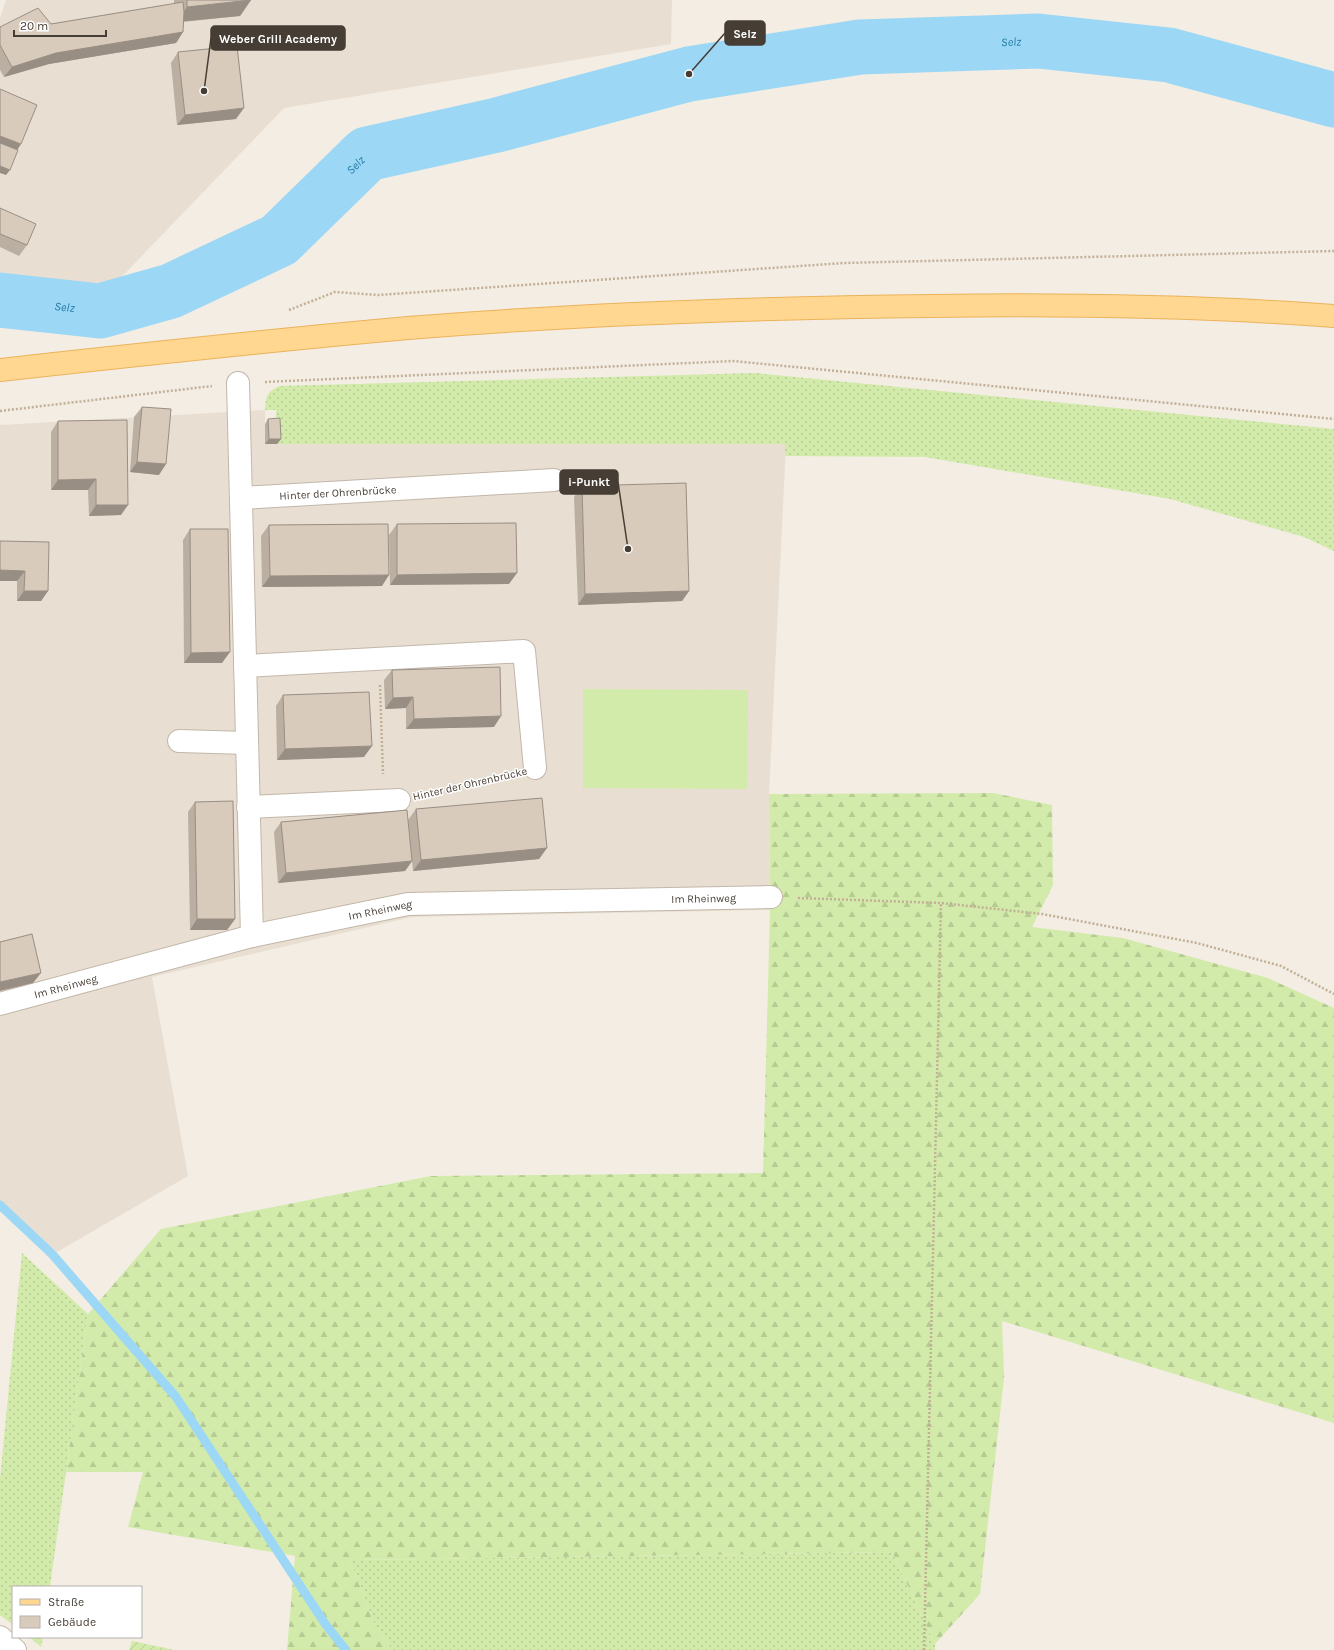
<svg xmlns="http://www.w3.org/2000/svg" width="1334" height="1650" viewBox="0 0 1334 1650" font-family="Karla,sans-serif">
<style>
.residential{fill:#e8dfd2}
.grass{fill:url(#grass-dots)}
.forest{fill:url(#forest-firs)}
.garden{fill:url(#garden-furrows)}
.pitch{fill:#d3ebaa}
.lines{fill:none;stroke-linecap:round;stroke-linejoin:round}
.stream{stroke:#9cd8f5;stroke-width:9}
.river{stroke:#9cd8f5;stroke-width:55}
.minor-casing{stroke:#c2b7a9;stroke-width:24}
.major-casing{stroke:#ebb35a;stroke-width:24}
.path{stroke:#c2af96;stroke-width:2.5;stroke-dasharray:2 2;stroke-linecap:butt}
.minor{stroke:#fff;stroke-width:22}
.major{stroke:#ffd791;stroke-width:22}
.wall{fill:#bbafa2}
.shaded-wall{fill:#988e84}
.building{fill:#d9cbbc;stroke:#988e84}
.labels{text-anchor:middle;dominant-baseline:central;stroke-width:3;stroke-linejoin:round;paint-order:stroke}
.street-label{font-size:11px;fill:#463d34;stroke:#fff}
.water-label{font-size:12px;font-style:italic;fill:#247ba7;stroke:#fff}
.leader{fill:none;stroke:#463d34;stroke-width:1.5}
.callout-dot{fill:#463d34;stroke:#fff;stroke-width:1.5}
.callout{fill:#463d34;stroke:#463d34;stroke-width:1.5}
.callout-label{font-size:12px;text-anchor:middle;font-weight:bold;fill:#fff}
</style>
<defs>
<pattern id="grass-dots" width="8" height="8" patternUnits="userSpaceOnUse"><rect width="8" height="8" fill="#d3ebaa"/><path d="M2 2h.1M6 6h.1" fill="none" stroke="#b6ca93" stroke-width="1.8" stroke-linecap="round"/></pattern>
<pattern id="forest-firs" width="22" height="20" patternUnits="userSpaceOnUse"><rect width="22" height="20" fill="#d3ebaa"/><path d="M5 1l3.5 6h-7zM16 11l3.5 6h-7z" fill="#b6ca93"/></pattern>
<pattern id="garden-furrows" width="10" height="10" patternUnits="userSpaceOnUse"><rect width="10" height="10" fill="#d3ebaa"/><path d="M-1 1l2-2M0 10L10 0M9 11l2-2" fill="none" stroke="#b6ca93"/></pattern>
</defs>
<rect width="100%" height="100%" fill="#f3ede4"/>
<g class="residential">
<polygon points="6,0 672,0 671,44 284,108 110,289 0,278 0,18"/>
<polygon points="265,410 265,444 786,444 769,794 770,910 412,917 152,977 188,1176 57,1252 0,1203 0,425"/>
</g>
<g class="grass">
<path d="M755,373L1334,429V551L1304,537L1170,499L925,457L785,456V444H277L276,410H265C266,396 266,393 279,386Z"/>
<polygon points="22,1253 88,1314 50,1587 13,1587 13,1625 0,1615 0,1479"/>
<polygon points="892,1552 935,1644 935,1650 392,1650 373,1621 350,1560"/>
<polygon points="29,1637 43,1637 41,1647"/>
</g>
<polygon class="forest" points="993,793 1052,805 1053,885 1032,927 1123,938 1268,978 1334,1008 1334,1423 1002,1321 1004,1378 980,1594 935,1644 892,1552 350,1560 373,1621 392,1650 287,1650 295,1556 128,1527 143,1472 66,1472 88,1314 161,1229 431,1176 763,1173 770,910 769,794"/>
<polygon class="garden" points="132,1641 175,1650 129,1650"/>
<polygon class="pitch" points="583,689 748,690 747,789 583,788"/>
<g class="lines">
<polyline class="stream" points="0,1205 52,1254 176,1397 326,1625 346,1650"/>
<path class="river" id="s1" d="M0,300L100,311L171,291L279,240L367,154L497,125L689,74L860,47L1038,41L1169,55L1334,100"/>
<g class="minor-casing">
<g id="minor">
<polyline points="238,383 252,936"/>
<path id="s2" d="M241,498L554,480"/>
<polyline points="245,666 524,651 535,768"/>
<polyline points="179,741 247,743"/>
<polyline points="248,807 399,800"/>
<path id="s3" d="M0,1004L252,936L408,904L771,897"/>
<polyline points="0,1637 15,1650"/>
</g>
</g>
<g class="major-casing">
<path id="major" d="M0,370C136,355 272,340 408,328C582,314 756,308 931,306C1065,304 1200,306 1334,316"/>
</g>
<g class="path">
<polyline points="289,310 335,292 378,295 844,263 1334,251"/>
<polyline points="265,382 733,361 1334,419"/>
<polyline points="0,411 212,386"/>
<polyline points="380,685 383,774"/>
<polyline points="425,794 509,775"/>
<polyline points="798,898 941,903 1042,914 1197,943 1281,966 1334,994"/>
<polyline points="924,1650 941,903"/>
</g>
<use href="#minor" class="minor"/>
<use href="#major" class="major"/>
</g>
<g class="wall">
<polygon points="174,0 251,0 240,16 183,22 183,32 176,43 49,64 4,77 0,70 0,27 51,24 174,4"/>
<polygon points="178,52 236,119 177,125 171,63"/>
<polygon points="0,208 27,245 19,256 0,247"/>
<polygon points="142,407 159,475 130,472 134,417"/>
<polygon points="268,419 281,439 277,444 265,444 265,424"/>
<polygon points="58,421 121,515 89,516 88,490 51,490 51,432"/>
<polygon points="582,486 689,591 682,601 578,605 574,497"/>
<polygon points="397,524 509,584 390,585 389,535"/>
<polygon points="269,525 382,586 262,587 261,536"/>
<polygon points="190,529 222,663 184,663 183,540"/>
<polygon points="0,541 48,591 41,601 17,601 17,581"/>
<polygon points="392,670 494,727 406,729 406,708 385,709 384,680"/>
<polygon points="283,695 364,757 277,760 276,706"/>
<polygon points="195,802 235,919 227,930 190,930 188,812"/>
<polygon points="416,809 547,848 539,859 413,871 408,820"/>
<polygon points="281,822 412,861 405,871 278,883 274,832"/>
</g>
<g class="shaded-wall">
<polygon points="251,0 240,16 176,22 187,7"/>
<polygon points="183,32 176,43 49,64 4,77 12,67 56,53"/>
<polygon points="244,108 236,119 177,125 185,115"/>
<polygon points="0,136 21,144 14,155 0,150"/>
<polygon points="0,166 10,170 6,175 0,173"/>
<polygon points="269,439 281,439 277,444 265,444"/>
<polygon points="137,462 166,464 159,475 130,472"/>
<polygon points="96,479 88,490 51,490 58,480"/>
<polygon points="96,505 128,505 121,515 89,516"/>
<polygon points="0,570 25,571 17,581 0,581"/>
<polygon points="517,573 509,584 390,585 397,575"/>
<polygon points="389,575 382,586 262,587 270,576"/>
<polygon points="24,591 48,591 41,601 17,601"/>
<polygon points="689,591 682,601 578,605 585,594"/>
<polygon points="230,652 222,663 184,663 191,653"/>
<polygon points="413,697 406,708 385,709 393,698"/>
<polygon points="501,716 494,727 406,729 414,719"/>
<polygon points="372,746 364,757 277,760 285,749"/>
<polygon points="547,848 539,859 413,871 421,860"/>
<polygon points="412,861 405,871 278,883 286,873"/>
<polygon points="197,919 235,919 227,930 190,930"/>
<polygon points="41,973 33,983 0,991 0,982"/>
</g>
<g class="building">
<polygon points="187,0 251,0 187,7"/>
<polygon points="183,2 184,12 183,32 56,53 12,67 0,45 0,27 38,8 51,24"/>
<polygon points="237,46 244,108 185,115 178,52"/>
<polygon points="0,89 37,105 21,144 0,136"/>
<polygon points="0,143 18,150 10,170 0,166"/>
<polygon points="0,208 36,224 27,245 0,234"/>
<polygon points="142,407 171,409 166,464 137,462"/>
<polygon points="280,418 281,439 269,439 268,419"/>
<polygon points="127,420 128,505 96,505 96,479 58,480 58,421"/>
<polygon points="686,483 689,591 585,594 582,486"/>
<polygon points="516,523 517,573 397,575 397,524"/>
<polygon points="388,524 389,575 270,576 269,525"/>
<polygon points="190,529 228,529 230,652 191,653"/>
<polygon points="0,541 49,542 48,591 24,591 25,571 0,570"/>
<polygon points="500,667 501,716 414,719 413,697 393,698 392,670"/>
<polygon points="369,692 372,746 285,749 283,695"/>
<polygon points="542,798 547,848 421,860 416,809"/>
<polygon points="233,801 235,919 197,919 195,802"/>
<polygon points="407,810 412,861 286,873 281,822"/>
<polygon points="32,934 41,973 0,982 0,942"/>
</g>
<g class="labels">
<g class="street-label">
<text stroke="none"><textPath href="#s2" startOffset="97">Hinter der Ohrenbrücke</textPath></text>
<text transform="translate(470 784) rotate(-13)">Hinter der Ohrenbrücke</text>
<text stroke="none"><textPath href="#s3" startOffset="716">Im Rheinweg</textPath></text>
<text stroke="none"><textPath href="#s3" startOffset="392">Im Rheinweg</textPath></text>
<text stroke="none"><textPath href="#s3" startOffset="68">Im Rheinweg</textPath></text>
</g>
<g class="water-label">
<text stroke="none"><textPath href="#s1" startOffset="1073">Selz</textPath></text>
<text stroke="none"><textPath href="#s1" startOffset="401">Selz</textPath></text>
<text stroke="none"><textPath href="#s1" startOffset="65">Selz</textPath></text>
</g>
</g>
<path class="leader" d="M689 74L725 33M204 91L211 38M628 549L618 482"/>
<g class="callout-dot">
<circle cx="689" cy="74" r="4"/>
<circle cx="204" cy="91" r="4"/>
<circle cx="628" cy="549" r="4"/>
</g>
<g class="callout">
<rect x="725" y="21" width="40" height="24" rx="4"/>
<rect x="211" y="26" width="134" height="24" rx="4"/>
<rect x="560" y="470" width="58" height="24" rx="4"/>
</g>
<g class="callout-label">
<text x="745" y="38">Selz</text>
<text x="278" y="43">Weber Grill Academy</text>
<text x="589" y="486">i-Punkt</text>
</g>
<rect x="12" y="1586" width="130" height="52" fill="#ffffff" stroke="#b5b1ae"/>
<rect x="20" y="1599" width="20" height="6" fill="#ffd791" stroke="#b5b1ae"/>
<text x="48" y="1606" font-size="12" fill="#463d34">Straße</text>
<rect x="20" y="1616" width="20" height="12" fill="#d9cbbc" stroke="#b5b1ae"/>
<text x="48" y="1626" font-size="12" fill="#463d34">Gebäude</text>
<path d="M14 30v6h92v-6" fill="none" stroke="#463d34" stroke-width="2"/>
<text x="20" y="30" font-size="12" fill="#463d34" stroke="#ffffff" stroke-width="3" paint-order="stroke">20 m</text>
</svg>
